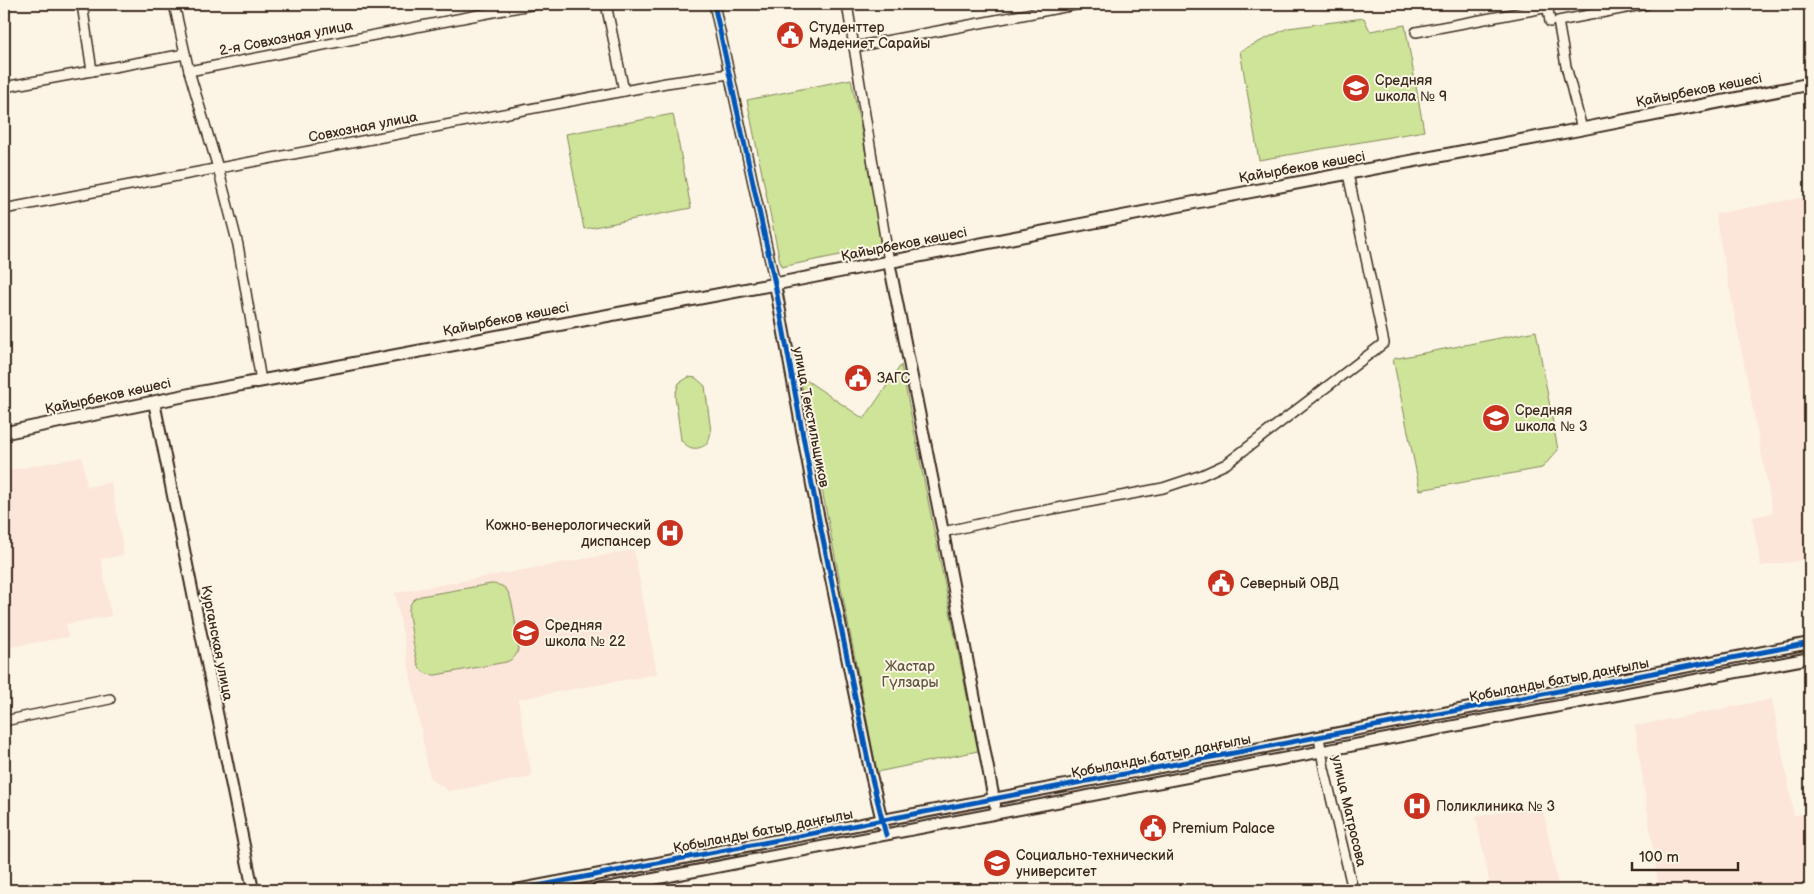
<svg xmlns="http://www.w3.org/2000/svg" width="1814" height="894" viewBox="0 0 1814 894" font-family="'Balsamiq Sans',sans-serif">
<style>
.built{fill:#fce5d9}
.green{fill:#cee499;stroke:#84875c}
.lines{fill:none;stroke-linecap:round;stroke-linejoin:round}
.minor-casing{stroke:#3b2a1e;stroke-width:12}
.tertiary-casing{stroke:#3b2a1e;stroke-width:14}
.secondary-casing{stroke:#3b2a1e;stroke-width:15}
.minor{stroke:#fcf5e5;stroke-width:9}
.tertiary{stroke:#fcf5e5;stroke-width:10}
.secondary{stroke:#fcf5e5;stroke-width:11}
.cycleway-casing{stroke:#fcf5e5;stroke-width:8}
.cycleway{stroke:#0057b8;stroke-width:5}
.labels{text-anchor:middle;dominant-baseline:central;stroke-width:4;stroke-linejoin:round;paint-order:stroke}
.poi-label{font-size:14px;fill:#3b2a1e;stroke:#fcf5e5;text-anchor:start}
.street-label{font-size:14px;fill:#3b2a1e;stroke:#fcf5e5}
.park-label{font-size:14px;fill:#60583d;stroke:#fcf5e5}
</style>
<rect width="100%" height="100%" fill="#fcf5e5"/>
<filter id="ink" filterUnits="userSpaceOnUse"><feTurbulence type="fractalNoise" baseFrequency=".02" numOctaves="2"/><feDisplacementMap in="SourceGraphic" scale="10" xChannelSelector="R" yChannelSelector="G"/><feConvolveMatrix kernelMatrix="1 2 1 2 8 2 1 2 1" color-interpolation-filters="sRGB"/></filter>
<g filter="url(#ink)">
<g class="built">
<polygon points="1810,196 1810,559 1761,566 1752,517 1773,513 1715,214"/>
<polygon points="82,457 87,487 111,482 124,555 101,559 111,616 66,624 68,637 4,648 4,471"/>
<polygon points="634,550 657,674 518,699 532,777 448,791 430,778 395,593"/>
<polygon points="1772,699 1794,815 1810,813 1810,890 1659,890 1635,726"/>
<polygon points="1542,804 1559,890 1491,890 1476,817"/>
</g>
<g class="green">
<polygon points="1364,18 1370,31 1405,25 1424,131 1259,160 1240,51 1288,28"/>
<polygon points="851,79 884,246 781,267 747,100"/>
<polygon points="673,114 691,208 584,229 566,134"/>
<polygon points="1536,331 1558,450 1542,468 1420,490 1393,359"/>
<polygon points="901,365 978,751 877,772 800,376 864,419"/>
<path d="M689,377L696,378L705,386L711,432L708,443C698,451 689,450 681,440L675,395L679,383Z"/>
<path d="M491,584C498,584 505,586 508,592C514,603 516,631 518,644C519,653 515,659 506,662L436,675C430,675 425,674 421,670C415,663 411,626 409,615C408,605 412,599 421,596Z"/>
</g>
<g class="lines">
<g class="minor-casing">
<g id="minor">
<polyline points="82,4 92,71"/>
<polyline points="174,4 189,71 218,168 238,245 261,381"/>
<polyline points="606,4 624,91"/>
<polyline points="714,4 775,284"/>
<polyline points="847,4 889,262"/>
<polyline points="1416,32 1544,8 1548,9 1550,22"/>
<polyline points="854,47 1080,4"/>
<polyline points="189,71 535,4"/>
<polyline points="4,87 185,54"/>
<polyline points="1582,129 1566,66 1558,21 1647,4"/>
<polyline points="4,209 666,83 729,74"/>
<polyline points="943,532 1010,517 1163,488 1202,475 1226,464 1384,343 1348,174"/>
<polyline points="4,721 110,699"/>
<polyline points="1319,737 1324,768 1353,890"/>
</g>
</g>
<g class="tertiary-casing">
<g id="tertiary">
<polyline points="889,262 943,532 995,805"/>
<polyline points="775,284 813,490 871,775 883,825"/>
<polyline points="154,402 253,890"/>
<polyline points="516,890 1810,643"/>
<polyline points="596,890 1810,658"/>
</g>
</g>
<g class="secondary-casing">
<polyline id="secondary" points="4,433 202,392 775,284 1238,194 1582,129 1810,84"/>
</g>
<use href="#minor" class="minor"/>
<use href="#tertiary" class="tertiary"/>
<use href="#secondary" class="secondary"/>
<g class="cycleway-casing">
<g id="cycleway">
<polyline points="714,4 775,284 813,490 871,775 886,835"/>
<polyline points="516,890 1810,643"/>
</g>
</g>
<use href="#cycleway" class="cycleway"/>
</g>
</g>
<defs>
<g id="civic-disc" transform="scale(1.4375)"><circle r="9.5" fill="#c8321e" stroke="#fcf5e5"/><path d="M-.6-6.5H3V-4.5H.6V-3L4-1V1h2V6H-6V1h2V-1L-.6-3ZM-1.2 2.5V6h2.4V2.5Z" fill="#fff"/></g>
<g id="school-disc" transform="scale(1.4375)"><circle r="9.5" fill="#c8321e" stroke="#fcf5e5"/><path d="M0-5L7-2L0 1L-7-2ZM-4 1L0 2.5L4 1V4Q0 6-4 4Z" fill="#fff"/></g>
<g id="hospital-disc" transform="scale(1.4375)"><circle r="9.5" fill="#c8321e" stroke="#fcf5e5"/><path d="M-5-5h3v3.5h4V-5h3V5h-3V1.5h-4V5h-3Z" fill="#fff"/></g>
<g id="university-disc" transform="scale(1.4375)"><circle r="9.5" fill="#c8321e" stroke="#fcf5e5"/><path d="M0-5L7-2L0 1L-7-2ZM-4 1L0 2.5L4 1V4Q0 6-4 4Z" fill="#fff"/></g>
</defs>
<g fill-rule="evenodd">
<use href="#civic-disc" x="790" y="35"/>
<use href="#school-disc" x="1356" y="88"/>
<use href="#civic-disc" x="858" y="378"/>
<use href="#school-disc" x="1496" y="418"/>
<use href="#hospital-disc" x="670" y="533"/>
<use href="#civic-disc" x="1221" y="583"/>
<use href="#school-disc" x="526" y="633"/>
<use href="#hospital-disc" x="1417" y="806"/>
<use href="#civic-disc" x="1153" y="828"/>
<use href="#university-disc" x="997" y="863"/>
</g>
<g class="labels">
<g class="poi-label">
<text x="809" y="27">Студенттер<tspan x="809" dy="16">Мәдениет Сарайы</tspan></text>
<text x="1375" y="80">Средняя<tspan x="1375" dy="16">школа № 9</tspan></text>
<text x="877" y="378">ЗАГС</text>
<text x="1515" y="410">Средняя<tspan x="1515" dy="16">школа № 3</tspan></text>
<text x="651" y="525" text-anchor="end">Кожно-венерологический<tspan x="651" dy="16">диспансер</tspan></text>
<text x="1240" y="583">Северный ОВД</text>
<text x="545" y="625">Средняя<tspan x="545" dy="16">школа № 22</tspan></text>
<text x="1436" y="806">Поликлиника № 3</text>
<text x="1172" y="828">Premium Palace</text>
<text x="1016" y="855">Социально-технический<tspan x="1016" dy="16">университет</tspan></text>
</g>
<g class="street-label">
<text transform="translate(286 38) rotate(-11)">2-я Совхозная улица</text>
<text transform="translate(1699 90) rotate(-11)">Қайырбеков көшесі</text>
<text transform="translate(363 127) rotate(-11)">Совхозная улица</text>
<text transform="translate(1302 167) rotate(-10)">Қайырбеков көшесі</text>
<text transform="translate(904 244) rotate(-11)">Қайырбеков көшесі</text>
<text transform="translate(506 319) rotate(-11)">Қайырбеков көшесі</text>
<text transform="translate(108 396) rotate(-12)">Қайырбеков көшесі</text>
<text transform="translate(811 417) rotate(79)">улица Текстильщиков</text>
<text transform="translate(217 643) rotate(79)">Курганская улица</text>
<text transform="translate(1559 680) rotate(-11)">Қобыланды батыр даңғылы</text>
<text transform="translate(1161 756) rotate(-11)">Қобыланды батыр даңғылы</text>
<text transform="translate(1349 811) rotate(77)">улица Матросова</text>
<text transform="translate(763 831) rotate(-11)">Қобыланды батыр даңғылы</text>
</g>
<g class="park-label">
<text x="910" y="666">Жастар<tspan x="910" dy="16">Гүлзары</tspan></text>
</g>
</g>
<rect width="1814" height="894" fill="none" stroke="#fcf5e5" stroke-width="20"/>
<rect x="10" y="10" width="1794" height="874" fill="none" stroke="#3b2a1e" stroke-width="2" filter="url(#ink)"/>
<path d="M1632 862v8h106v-8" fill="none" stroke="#3b2a1e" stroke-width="2.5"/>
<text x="1639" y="862" font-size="15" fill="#3b2a1e" stroke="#fcf5e5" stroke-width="4" paint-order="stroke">100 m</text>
</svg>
